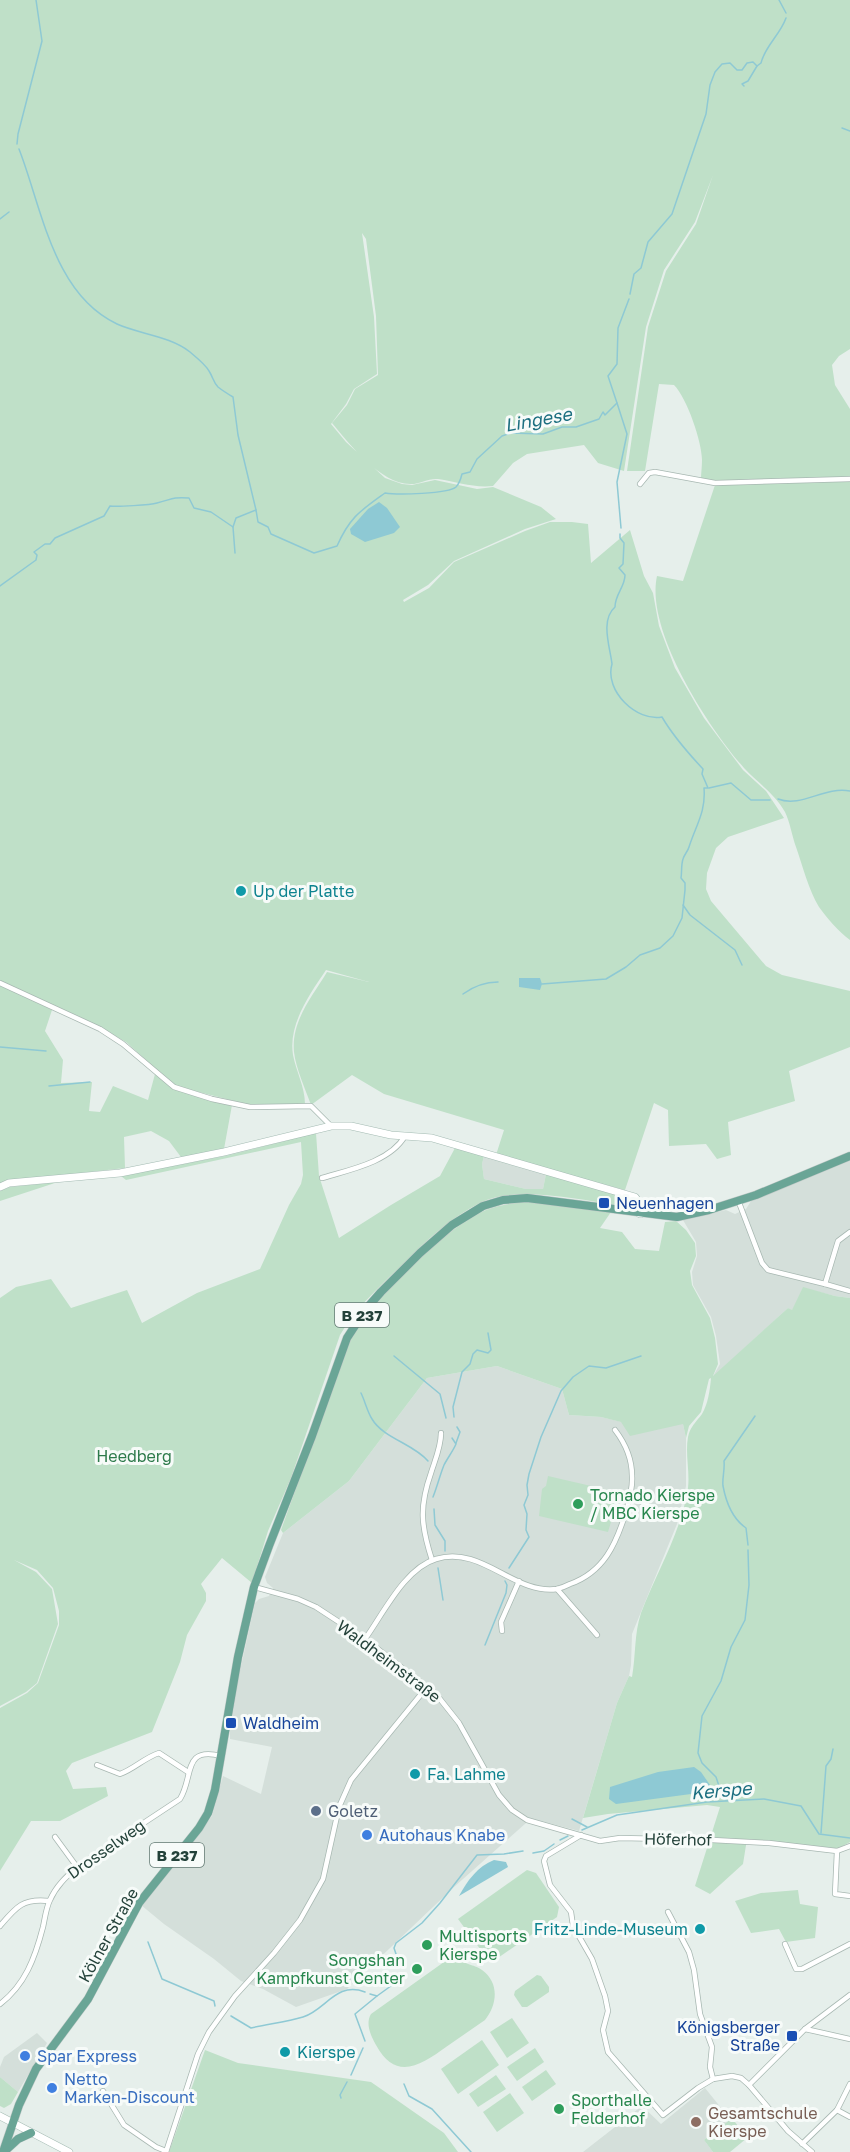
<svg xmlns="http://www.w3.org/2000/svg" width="850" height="2152" viewBox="0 0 850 2152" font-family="'Golos Text',sans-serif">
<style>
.built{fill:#d4dfda}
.green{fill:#bfe0c8}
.water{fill:#8ec9d4}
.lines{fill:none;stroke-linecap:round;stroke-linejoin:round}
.stream{stroke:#8ec9d4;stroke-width:1.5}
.street-casing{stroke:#a8b8b2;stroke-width:6}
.secondary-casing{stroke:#a4bbb3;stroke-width:8}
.primary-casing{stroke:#c2cac8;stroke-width:9}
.street{stroke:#fff;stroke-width:4.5}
.secondary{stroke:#fff;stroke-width:7}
.primary{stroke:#6aa596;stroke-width:8}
.culture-dot{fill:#0f9aa8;stroke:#f7fbf9;stroke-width:2}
.transit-dot{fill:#1a4fb4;stroke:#f7fbf9;stroke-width:2}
.leisure-dot{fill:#2e9e5b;stroke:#f7fbf9;stroke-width:2}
.service-dot{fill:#5c6f8a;stroke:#f7fbf9;stroke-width:2}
.shop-dot{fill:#3f7fe0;stroke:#f7fbf9;stroke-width:2}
.education-dot{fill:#8d6e63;stroke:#f7fbf9;stroke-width:2}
.labels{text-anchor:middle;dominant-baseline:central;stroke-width:6;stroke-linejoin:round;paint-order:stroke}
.shield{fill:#f7fbf9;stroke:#637a73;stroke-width:1.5}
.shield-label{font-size:15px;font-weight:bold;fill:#24423a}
.culture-label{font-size:16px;fill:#0d838f;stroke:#f7fbf9;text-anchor:start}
.transit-label{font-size:16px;fill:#164399;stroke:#f7fbf9;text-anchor:start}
.park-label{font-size:16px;fill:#2d7a4b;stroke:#f7fbf9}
.leisure-label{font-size:16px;fill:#27864d;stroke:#f7fbf9;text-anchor:start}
.street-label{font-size:16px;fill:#24423a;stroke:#f7fbf9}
.service-label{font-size:16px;fill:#4e5e75;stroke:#f7fbf9;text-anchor:start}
.shop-label{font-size:16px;fill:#366cbe;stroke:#f7fbf9;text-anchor:start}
.education-label{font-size:16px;fill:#785e54;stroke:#f7fbf9;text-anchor:start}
.water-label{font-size:18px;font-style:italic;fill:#1c6f80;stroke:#f7fbf9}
</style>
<rect width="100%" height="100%" fill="#e6efeb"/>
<g class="built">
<polygon points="484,1156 546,1174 543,1189 526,1189 484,1179 482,1164"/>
<polygon points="850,1160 850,1298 835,1296 803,1288 792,1311 788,1308 712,1378 720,1364 716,1336 711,1317 693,1285 692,1272 697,1256 696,1242 683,1220 726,1210 735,1214 746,1209 751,1201"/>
<polygon points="497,1366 562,1389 569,1415 601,1417 622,1422 683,1424 686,1438 686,1486 677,1524 632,1634 631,1665 629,1676 617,1703 579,1831 530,1818 526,1823 454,1887 347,1989 296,2007 263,1989 241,1981 214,1959 164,1924 141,1905 212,1816 223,1776 261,1794 272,1747 230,1739 230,1731 238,1680 255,1603 259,1599 269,1596 273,1588 267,1583 265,1577 283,1533 349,1481 427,1378"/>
<polygon points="37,2033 47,2043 18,2092 0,2077 0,2067 4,2057"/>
<polygon points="705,2088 730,2119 704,2140 713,2152 583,2152 642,2106 661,2124"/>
</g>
<g class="green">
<path d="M0,0H850V349L839,356L832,365L835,385L850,409V478L716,482L701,479C701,473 702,467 702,460C702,442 687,398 674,385L659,384L645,471H627L648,327L666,271L696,224L713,175L695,222L664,270L646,327L624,471L598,463L584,445L527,454L513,463L493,486C473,488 458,482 438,479C429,478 420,484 411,484C382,485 349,444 332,423L347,405L355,389L378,375L376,316L366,239L362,233L374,317L377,374L354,389L346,404L331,424L346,442L385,478L402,484L412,485L435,480L477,489L493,487L541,507L556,519L525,529L454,561L428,585L403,600L404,602L429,588L454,562L525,531L550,522H572L588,524L591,563L630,530L644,576L653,593L659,626L675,668L704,718L743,770L766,791L784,818L728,837L716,848L707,873L706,889L711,901L766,966L782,975L850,991V1047L789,1071L795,1101L728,1122L731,1155L717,1159L706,1144L669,1146L668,1110L654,1103L625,1190L496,1155L504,1130L384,1094L352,1075L311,1105C305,1088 296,1069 294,1052C291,1021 312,997 327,972L369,982L326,970C310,994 288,1024 293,1055C296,1071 305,1087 305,1104L254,1106L175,1086L126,1042L84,1019L0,981Z"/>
<path d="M850,480V940C839,932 827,918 819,907C809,891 802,864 796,847C792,836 790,822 785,812C775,794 758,783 744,768C709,728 645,631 657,576L683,581L715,485Z"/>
<polygon points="0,984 52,1010 45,1031 63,1060 61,1083 92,1082 89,1111 100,1112 113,1086 148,1100 155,1074 173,1088 232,1105 224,1149 181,1157 169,1141 151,1131 124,1137 125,1168 10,1181 0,1185"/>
<path d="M316,1133L319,1176L339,1238L391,1205L440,1176L455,1148L484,1156L482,1164L484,1179L526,1189H543L546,1174L633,1198L638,1204L635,1209C595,1202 518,1184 482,1202C451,1217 427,1240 403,1264C380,1286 356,1308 340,1335L291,1478L268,1531L252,1583L222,1558L201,1584L206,1593V1601L187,1635L180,1662L152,1732L72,1763L66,1771L73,1789L106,1787L108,1796L60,1821H31L0,1871V1708L27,1693L38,1683L59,1625V1611L53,1588L37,1570L14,1560L36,1572L52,1589L58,1624L37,1683L26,1692L0,1706V1298L16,1287L51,1279L71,1308L127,1290L142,1323L197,1293L260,1269L289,1205L301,1184L303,1175L301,1142L126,1180L121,1176L225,1156Z"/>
<polygon points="58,1182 0,1201 0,1191 10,1187"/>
<path d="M527,1201L611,1212L600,1228L622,1232L635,1249L659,1251L665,1222L676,1221L686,1230L695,1243L696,1256L690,1271L692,1285L710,1318L715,1338L718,1364L713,1376L788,1308L792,1310L803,1287L835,1296L850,1298V1842L839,1848H834L747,1839L743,1864L710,1894L695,1886L720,1807L707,1805L608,1814L583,1818L617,1703L629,1676L632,1677C636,1655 634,1634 641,1613C657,1571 681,1533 688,1488C690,1471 685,1454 688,1437C690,1427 696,1422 702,1414C708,1404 710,1390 711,1378L709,1379L701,1412L689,1426L686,1438L683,1424L630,1436L621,1422L601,1417L569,1415L562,1389L497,1366L427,1378L349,1481L283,1533L281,1530L346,1349C350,1341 354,1332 359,1325C382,1292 449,1225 486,1210C499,1205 513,1203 527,1201Z"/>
<polygon points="548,1476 617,1492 614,1519 611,1522 608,1532 539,1516 542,1489 546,1486"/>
<polygon points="527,1870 536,1873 559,1907 557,1917 495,1960 486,1957 458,1919"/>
<polygon points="798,1890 800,1904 818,1907 815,1938 786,1942 779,1929 751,1933 735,1901 761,1893"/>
<path d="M458,1956C467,1967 472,1963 482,1970C500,1983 497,2005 485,2020C472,2029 459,2038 446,2047C421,2065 396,2082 376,2045C371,2036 365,2024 371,2014L451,1957Z"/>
<polygon points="537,1975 541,1976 549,1987 549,1992 527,2007 522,2007 514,1995 515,1991"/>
<polygon points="512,2018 529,2043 507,2058 490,2032"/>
<polygon points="482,2040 499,2065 458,2094 441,2069"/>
<polygon points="535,2048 544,2062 517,2081 507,2067"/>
<polygon points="205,2050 238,2063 371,2082 444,2133 458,2152 169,2152"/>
<polygon points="546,2070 556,2084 532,2101 522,2087"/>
<polygon points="496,2075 506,2089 478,2107 469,2094"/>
<polygon points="0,2077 18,2092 11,2104 4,2108 0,2106"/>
<polygon points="510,2093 524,2113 497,2132 483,2112"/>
<polygon points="732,2118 747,2138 730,2152 713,2152 704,2140"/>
</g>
<g class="water">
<polygon points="379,502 387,508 400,527 394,533 365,542 351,534 350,529 368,509"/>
<polygon points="519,978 540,978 542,984 540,990 519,987"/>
<polygon points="694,1767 701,1772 710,1785 706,1792 616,1804 609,1799 610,1787 658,1772"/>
<path d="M494,1860L506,1862L508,1867L459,1896C467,1881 478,1866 494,1860Z"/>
</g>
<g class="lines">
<g class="stream">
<polyline points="779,0 786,13"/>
<polyline points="744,86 742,84 748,81 757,66"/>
<polyline points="842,128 850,131"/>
<polyline points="17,144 18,134 42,41 36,0"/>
<path d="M19,149C42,208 53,294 117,324C139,334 170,336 190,352C196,357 206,365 209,371C213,377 213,382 218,387C223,391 228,394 233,397L238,435L256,510"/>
<polyline points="0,219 9,212"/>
<path d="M630,294L634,274L641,268L648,242L672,214L706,114L710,85L715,72L722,64L730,63L737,70H742L747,63L753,62L757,66L761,63C765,46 780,35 786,18"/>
<polyline points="617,403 627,434 617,482 621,528"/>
<polyline points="233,527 235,553"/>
<path d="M0,586L36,560L37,555L34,552L45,544H50L55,538L104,516L110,506C117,507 150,505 157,503C173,499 171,497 189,498L194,508L211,512L233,527L236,518L256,510L258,522L268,527L271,534L314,553L337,546C350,517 360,511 385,493C397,495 448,494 456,487C459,484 461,478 462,474L470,472L477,459L502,436L511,433L543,434L562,427H576L599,419L603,412L605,415L617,403L608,376L617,364L618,328L629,299"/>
<polyline points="709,788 731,783 751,800 770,800"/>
<path d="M778,799C802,808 824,786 850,791"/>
<polyline points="683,905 690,915 735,950 742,965"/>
<path d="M542,984L606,979L626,967L640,955L660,948L673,936L682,918L685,890V883L681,878C682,872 681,865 683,859C684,855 688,851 689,847C696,825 706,812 704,788H708L702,774L703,769C689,754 673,736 662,717C637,722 604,691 612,664C610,647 600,620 615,607C615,594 625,587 625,575L619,568L623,564L624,543L620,538V534"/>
<path d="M463,994C474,986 485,982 498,982"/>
<polyline points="0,1047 46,1051"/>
<polyline points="49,1086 90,1082"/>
<polyline points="394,1356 440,1394 446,1418"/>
<path d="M361,1393C365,1401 367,1411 372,1419C383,1438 414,1444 428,1461"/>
<polyline points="454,1417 453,1407 462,1372 470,1364 473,1354 477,1350 488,1353 491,1350 488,1333"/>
<polyline points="456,1443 460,1432 457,1427"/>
<path d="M433,1497C437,1487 440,1475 444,1465C447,1459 453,1451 456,1444L452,1438"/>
<polyline points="434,1509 435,1525 445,1541 445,1551"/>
<path d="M748,1545L746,1528C733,1519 726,1502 723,1486C722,1478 725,1470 724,1461L755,1416"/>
<polyline points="438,1568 443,1600"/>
<polyline points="509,1568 529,1537 526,1530 527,1514 524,1505 528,1495 527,1485 529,1474 541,1437 561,1391 573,1377 589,1366 606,1368 641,1356"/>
<polyline points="485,1645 506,1593 507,1585 505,1581"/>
<polyline points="726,1800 721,1792 716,1777 702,1763 698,1753 702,1716 721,1681 731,1647 745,1620 749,1585 748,1550"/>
<polyline points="572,1819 587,1827"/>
<polyline points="582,1830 617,1815 707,1802 764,1799 801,1806 819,1834 850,1838"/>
<polyline points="821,1833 826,1766 831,1759 833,1749"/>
<polyline points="560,1840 568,1836"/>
<polyline points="533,1853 544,1851 554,1844"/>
<polyline points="148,1942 162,1979 214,2001 215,2006"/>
<polyline points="400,1966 394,1948 396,1943 422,1923 440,1903 477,1855 504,1854 523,1851"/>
<polyline points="370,1994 377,1996 395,1983 397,1975"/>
<path d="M231,2016L251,2028C268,2024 286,2022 303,2017C326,2010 336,1981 365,1992"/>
<polyline points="365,2041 355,2014 377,1996"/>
<polyline points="351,2075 363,2048"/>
<polyline points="404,2084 409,2096 432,2109 471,2152"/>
<polyline points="341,2098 340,2095 347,2082"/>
</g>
<g class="street-casing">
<g id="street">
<polyline points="640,484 649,473 655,472 715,483 850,479"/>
<polyline points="0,983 100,1029 123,1044 174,1087 212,1099 250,1107 311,1106 331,1126"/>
<path d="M322,1178C349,1170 390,1162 405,1136"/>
<polyline points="738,1200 762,1263 768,1270 825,1284 838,1241 850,1232"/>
<polyline points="825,1284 850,1291"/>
<polyline points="630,1495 657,1511"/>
<path d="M432,1560C421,1526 419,1507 431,1473C435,1460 441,1447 441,1433"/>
<polyline points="254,1587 298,1599 316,1607 365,1639 436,1694 459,1723 499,1795 512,1810 527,1820 600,1841 620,1838 712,1840 769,1843 837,1851 850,1846"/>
<polyline points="557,1589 597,1635"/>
<polyline points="502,1631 501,1622 519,1581"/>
<path d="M365,1639C383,1614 405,1568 436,1559C482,1545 514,1595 557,1589C561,1588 566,1586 570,1584C604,1572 616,1544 626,1512C629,1501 633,1488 632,1476C632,1460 625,1443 615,1430"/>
<path d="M97,1765L120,1774C134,1769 144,1758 159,1753L188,1772"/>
<polyline points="581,1835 546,1856 544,1861 550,1885 571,1912 573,1926 592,1959 605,1996 608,2011 603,2030 608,2052 663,2115 698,2088 713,2079 732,2076 741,2078 749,2085 788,2131 812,2152"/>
<polyline points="55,1837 77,1867"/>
<polyline points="837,1851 835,1894 850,1896"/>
<polyline points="668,1912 689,1952 694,1970 700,2014 712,2047 710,2067 713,2079"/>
<path d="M0,1926C16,1907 23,1898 49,1901"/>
<polyline points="785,1944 796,1969 802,1969 850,1944"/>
<path d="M0,2004C25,1985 35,1958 43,1927C45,1918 46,1908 50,1900C56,1886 66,1877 77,1867L180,1799C194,1777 182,1746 221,1756"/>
<polyline points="805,2029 850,2039"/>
<polyline points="749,2085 805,2029 850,1995"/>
<polyline points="103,2091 124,2125 156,2147 166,2151"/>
<polyline points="837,2110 850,2117"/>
<polyline points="802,2144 837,2110 850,2084"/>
<polyline points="166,2152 198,2054 209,2032 235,1996 274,1953 300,1920 323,1879 339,1807 351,1780 427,1687"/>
</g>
</g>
<g class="secondary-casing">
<g id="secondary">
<polyline points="0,1187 9,1183 120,1173 224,1152 331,1126 351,1126 391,1135 432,1138 635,1197 641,1205 640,1214"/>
<polyline points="0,2116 69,2152"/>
</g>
</g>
<g class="primary-casing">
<g id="primary">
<polyline points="5,2151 18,2139 31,2133"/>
<polyline points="3,2152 19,2105 36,2069 88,1999 139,1903 199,1828 208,1813 215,1790 238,1657 254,1587 269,1546 312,1436 347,1338 366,1309 381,1292 420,1253 452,1225 483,1206 503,1200 527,1198 677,1217 709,1210 756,1195 850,1156"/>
</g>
</g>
<use href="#street" class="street"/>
<use href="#secondary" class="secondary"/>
<use href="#primary" class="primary"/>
</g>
<g class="culture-dot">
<circle cx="241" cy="891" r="6"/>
<circle cx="415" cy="1774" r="6"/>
<circle cx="700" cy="1929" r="6"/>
<circle cx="285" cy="2052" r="6"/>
</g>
<g class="transit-dot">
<rect x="598" y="1197" width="12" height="12" rx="3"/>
<rect x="225" y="1717" width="12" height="12" rx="3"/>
<rect x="786" y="2030" width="12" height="12" rx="3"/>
</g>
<g class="leisure-dot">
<circle cx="578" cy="1504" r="6"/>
<circle cx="427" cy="1945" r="6"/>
<circle cx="417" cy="1969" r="6"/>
<circle cx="559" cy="2109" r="6"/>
</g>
<circle class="service-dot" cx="316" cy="1811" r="6"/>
<g class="shop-dot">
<circle cx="367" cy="1835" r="6"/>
<circle cx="25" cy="2056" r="6"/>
<circle cx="52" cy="2088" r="6"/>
</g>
<circle class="education-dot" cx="696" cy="2122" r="6"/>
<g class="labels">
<g class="shield">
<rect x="335" y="1303" width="54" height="24" rx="4.5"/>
<rect x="150" y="1843" width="54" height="24" rx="4.5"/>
</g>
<g class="shield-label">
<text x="362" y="1315">B 237</text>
<text x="177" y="1855">B 237</text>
</g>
<g class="culture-label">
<text x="253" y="891">Up der Platte</text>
<text x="427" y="1774">Fa. Lahme</text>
<text x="688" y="1929" text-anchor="end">Fritz-Linde-Museum</text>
<text x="297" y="2052">Kierspe</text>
</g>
<g class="transit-label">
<text x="616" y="1203">Neuenhagen</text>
<text x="243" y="1723">Waldheim</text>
<text x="780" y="2027" text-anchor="end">Königsberger<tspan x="780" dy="18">Straße</tspan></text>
</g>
<g class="park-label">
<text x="134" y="1456">Heedberg</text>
</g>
<g class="leisure-label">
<text x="590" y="1495">Tornado Kierspe<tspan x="590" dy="18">/ MBC Kierspe</tspan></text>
<text x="439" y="1936">Multisports<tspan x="439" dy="18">Kierspe</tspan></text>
<text x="405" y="1960" text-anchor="end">Songshan<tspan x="405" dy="18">Kampfkunst Center</tspan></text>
<text x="571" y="2100">Sporthalle<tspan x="571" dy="18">Felderhof</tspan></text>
</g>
<g class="street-label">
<text transform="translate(389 1661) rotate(37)">Waldheimstraße</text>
<text transform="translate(678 1839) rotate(1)">Höferhof</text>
<text transform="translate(106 1849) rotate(-35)">Drosselweg</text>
<text transform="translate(108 1935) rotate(-61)">Kölner Straße</text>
</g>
<g class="service-label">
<text x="328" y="1811">Goletz</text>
</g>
<g class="shop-label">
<text x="379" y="1835">Autohaus Knabe</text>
<text x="37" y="2056">Spar Express</text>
<text x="64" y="2079">Netto<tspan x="64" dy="18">Marken-Discount</tspan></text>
</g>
<g class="education-label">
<text x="708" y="2113">Gesamtschule<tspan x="708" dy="18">Kierspe</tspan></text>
</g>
<g class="water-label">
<text transform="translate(538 419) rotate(-10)">Lingese</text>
<text transform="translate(721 1790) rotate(-5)">Kerspe</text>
</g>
</g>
</svg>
